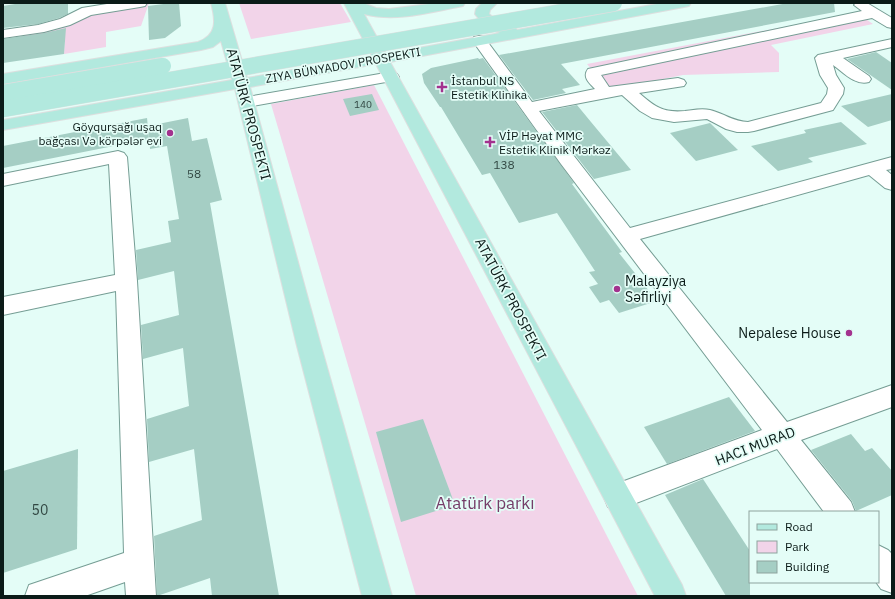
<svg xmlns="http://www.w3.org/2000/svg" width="895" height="599" viewBox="0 0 895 599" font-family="'IBM Plex Sans',sans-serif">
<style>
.green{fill:#f2d4e9}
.building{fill:#a5cec4}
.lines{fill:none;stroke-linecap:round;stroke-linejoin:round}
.minor-casing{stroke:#759d94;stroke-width:2}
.major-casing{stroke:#dddfdf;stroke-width:2}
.minor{fill:#fff;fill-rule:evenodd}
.major{fill:#b2e9de;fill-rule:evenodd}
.major-bridge-casing{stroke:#dddfdf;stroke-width:17;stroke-linecap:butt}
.major-bridge{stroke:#b2e9de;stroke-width:16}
.poi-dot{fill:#a3328e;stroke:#e4fdf7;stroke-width:1.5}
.labels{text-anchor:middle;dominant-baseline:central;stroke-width:3.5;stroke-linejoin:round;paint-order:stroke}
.far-number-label{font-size:10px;fill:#324843}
.far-street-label{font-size:12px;fill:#0b1b18;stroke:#e4fdf7}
.far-poi-label{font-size:12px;fill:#0b1b18;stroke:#e4fdf7;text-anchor:start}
.number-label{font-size:12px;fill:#324843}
.street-label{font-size:14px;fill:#0b1b18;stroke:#e4fdf7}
.poi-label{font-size:14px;fill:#0b1b18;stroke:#e4fdf7;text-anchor:start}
.near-number-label{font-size:14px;fill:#324843}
.near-park-label{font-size:17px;fill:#753c68;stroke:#e4fdf7}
</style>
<rect width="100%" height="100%" fill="#e4fdf7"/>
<g class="green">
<polygon points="105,3 149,3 141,26 106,32 106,47 64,54 65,37 20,44 21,35 81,17 88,7"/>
<polygon points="239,3 340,3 351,22 251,39"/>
<polygon points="857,13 873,24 771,45 779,53 779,72 683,75 609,90 587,64"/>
<polygon points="374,85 638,596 416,596 271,104"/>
</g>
<g class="building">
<polygon points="21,3 68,3 68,14 59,18 38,24 3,28 3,6"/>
<polygon points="171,3 179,3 181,26 165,38 149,40 148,6"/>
<polygon points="788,3 834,3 835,12 561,64 580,85 562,89 566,93 533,100 499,55"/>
<polygon points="66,28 64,54 3,63 3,39 44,33"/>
<polygon points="876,52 892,63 892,90 847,59"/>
<polygon points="478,58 479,59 483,58 574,183 572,184 622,252 619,253 657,301 619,313 609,300 600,303 589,287 598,284 589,272 595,271 557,213 519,223 490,173 482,175 441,107 440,107 424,83 422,74 431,68"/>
<polygon points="372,94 379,110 350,116 343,99"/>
<polygon points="892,94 892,120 868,127 841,106"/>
<polygon points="577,105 591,122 631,170 594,179 542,112"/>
<polygon points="147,118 149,139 3,168 3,146"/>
<polygon points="188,118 192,141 207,138 222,200 210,203 279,596 212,596 210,578 157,596 154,536 202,520 194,449 149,462 147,419 189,406 183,348 143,359 141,325 179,315 174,271 138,280 136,250 171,242 168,221 179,219 167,146 150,149 148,126"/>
<polygon points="841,122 867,144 808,158 813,162 778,171 751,146 806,133 804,130"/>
<polygon points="710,123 738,150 696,161 670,133"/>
<polygon points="729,397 755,431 667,464 644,427"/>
<polygon points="423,419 455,505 401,522 376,432"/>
<polygon points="851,434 865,451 872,448 892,471 892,495 856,511 852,501 811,450"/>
<polygon points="78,449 77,549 3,573 3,471"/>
<polygon points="703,479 750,551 750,596 726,596 665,495"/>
</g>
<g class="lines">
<g class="minor-casing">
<g id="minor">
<polygon points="113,3 147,3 145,6 140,7 91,15 70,25 44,32 3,38 3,30 38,25 60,19 82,8"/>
<path d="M856,3H867L892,18V28L887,27L872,18L601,75L609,87L678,78L684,80L686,83L684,86L639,93C655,107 663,113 685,111C693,110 702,108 710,110C723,113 734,122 748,122L821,103L827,94L828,88L820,75L815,58L818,55L892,39V47L843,58L869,76L871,79L869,82C855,86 843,72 833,65L836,75L844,88L843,94L833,110L754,131L748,132H737L726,129L707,119L674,122L652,118L640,111L622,95L539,111L630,228L892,157V169L886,170L892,175V190L885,188L869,175L640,239L787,422L892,385V407L801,440L851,502L855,512H824L777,449L618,510L608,507L604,497L608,487L762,430L561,164L472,40L474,37L479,36L484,37L532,102L595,89C589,83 582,77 588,69L862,11L854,5Z"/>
<polygon points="391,72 397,74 399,77 397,80 247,107 241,105 239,102 241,99 247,97"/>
<polygon points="118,151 124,153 127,157 137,281 156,596 126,596 125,582 85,596 25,596 29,585 124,553 116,291 3,315 3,297 115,275 109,164 3,186 3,174"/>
<polygon points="878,545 888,550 892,554 892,593 881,589 876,582 878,582"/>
</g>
</g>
<g class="major-casing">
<path id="major" d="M211,3H225L247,78L372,56L344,3H363L376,8L389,9L437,3H465L463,6L458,7C427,13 395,22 364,14L386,54L500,33L486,27L475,14L476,9L482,3H497L490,10L489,14L500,23L515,27L517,30L662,3H691L689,6L684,7L390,62L682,585L686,596H655L376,64L250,87L321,346L392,596H362L297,346L235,89L3,130V120L232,80L221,41L213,47L201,50L3,84V74L198,42C217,35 216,21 211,3Z"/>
</g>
<use href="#minor" class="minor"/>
<use href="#major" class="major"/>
<g class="major-bridge-casing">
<g id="major-bridge">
<polyline points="3,93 163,66"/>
<polyline points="3,109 614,3"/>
</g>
</g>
<use href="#major-bridge" class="major-bridge"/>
</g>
<g class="poi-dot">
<path d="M440 81h4v4h4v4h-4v4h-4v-4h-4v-4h4z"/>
<circle cx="170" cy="133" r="4"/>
<path d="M488 136h4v4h4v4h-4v4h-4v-4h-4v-4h4z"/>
<circle cx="617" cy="289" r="4"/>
<circle cx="849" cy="333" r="4"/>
</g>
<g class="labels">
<g class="far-number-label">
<text x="363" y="104">140</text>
</g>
<g class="far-street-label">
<text transform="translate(343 65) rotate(-10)">ZIYA BÜNYADOV PROSPEKTI</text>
</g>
<g class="far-poi-label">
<text x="451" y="80">İstanbul NS<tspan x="451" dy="14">Estetik Klinika</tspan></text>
<text x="162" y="126" text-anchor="end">Göyqurşağı uşaq<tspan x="162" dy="14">bağçası Və körpələr evi</tspan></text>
<text x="499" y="135">VİP Həyat MMC<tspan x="499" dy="14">Estetik Klinik Mərkəz</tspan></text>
</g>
<g class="number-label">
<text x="504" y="164">138</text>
<text x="194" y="173">58</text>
</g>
<g class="street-label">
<text transform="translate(249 114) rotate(75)">ATATÜRK PROSPEKTI</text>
<text transform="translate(511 299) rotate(62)">ATATÜRK PROSPEKTI</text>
<text transform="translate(755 446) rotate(-21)">HACI MURAD</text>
</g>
<g class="poi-label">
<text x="625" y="281">Malayziya<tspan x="625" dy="16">Səfirliyi</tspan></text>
<text x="841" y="333" text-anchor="end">Nepalese House</text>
</g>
<g class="near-number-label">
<text x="40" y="510">50</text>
</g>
<g class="near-park-label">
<text x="485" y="503">Atatürk parkı</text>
</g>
</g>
<rect width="895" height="599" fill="none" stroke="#0b1b18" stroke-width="8"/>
<rect x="749" y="511" width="130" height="72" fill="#e4fdf7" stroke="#8da39e"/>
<rect x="757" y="524" width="20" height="6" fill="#b2e9de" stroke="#8da39e"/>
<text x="785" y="531" font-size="12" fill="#0b1b18">Road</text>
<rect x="757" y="541" width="20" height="12" fill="#f2d4e9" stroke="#8da39e"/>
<text x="785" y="551" font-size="12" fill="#0b1b18">Park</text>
<rect x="757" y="561" width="20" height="12" fill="#a5cec4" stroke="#8da39e"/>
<text x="785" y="571" font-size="12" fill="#0b1b18">Building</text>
</svg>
